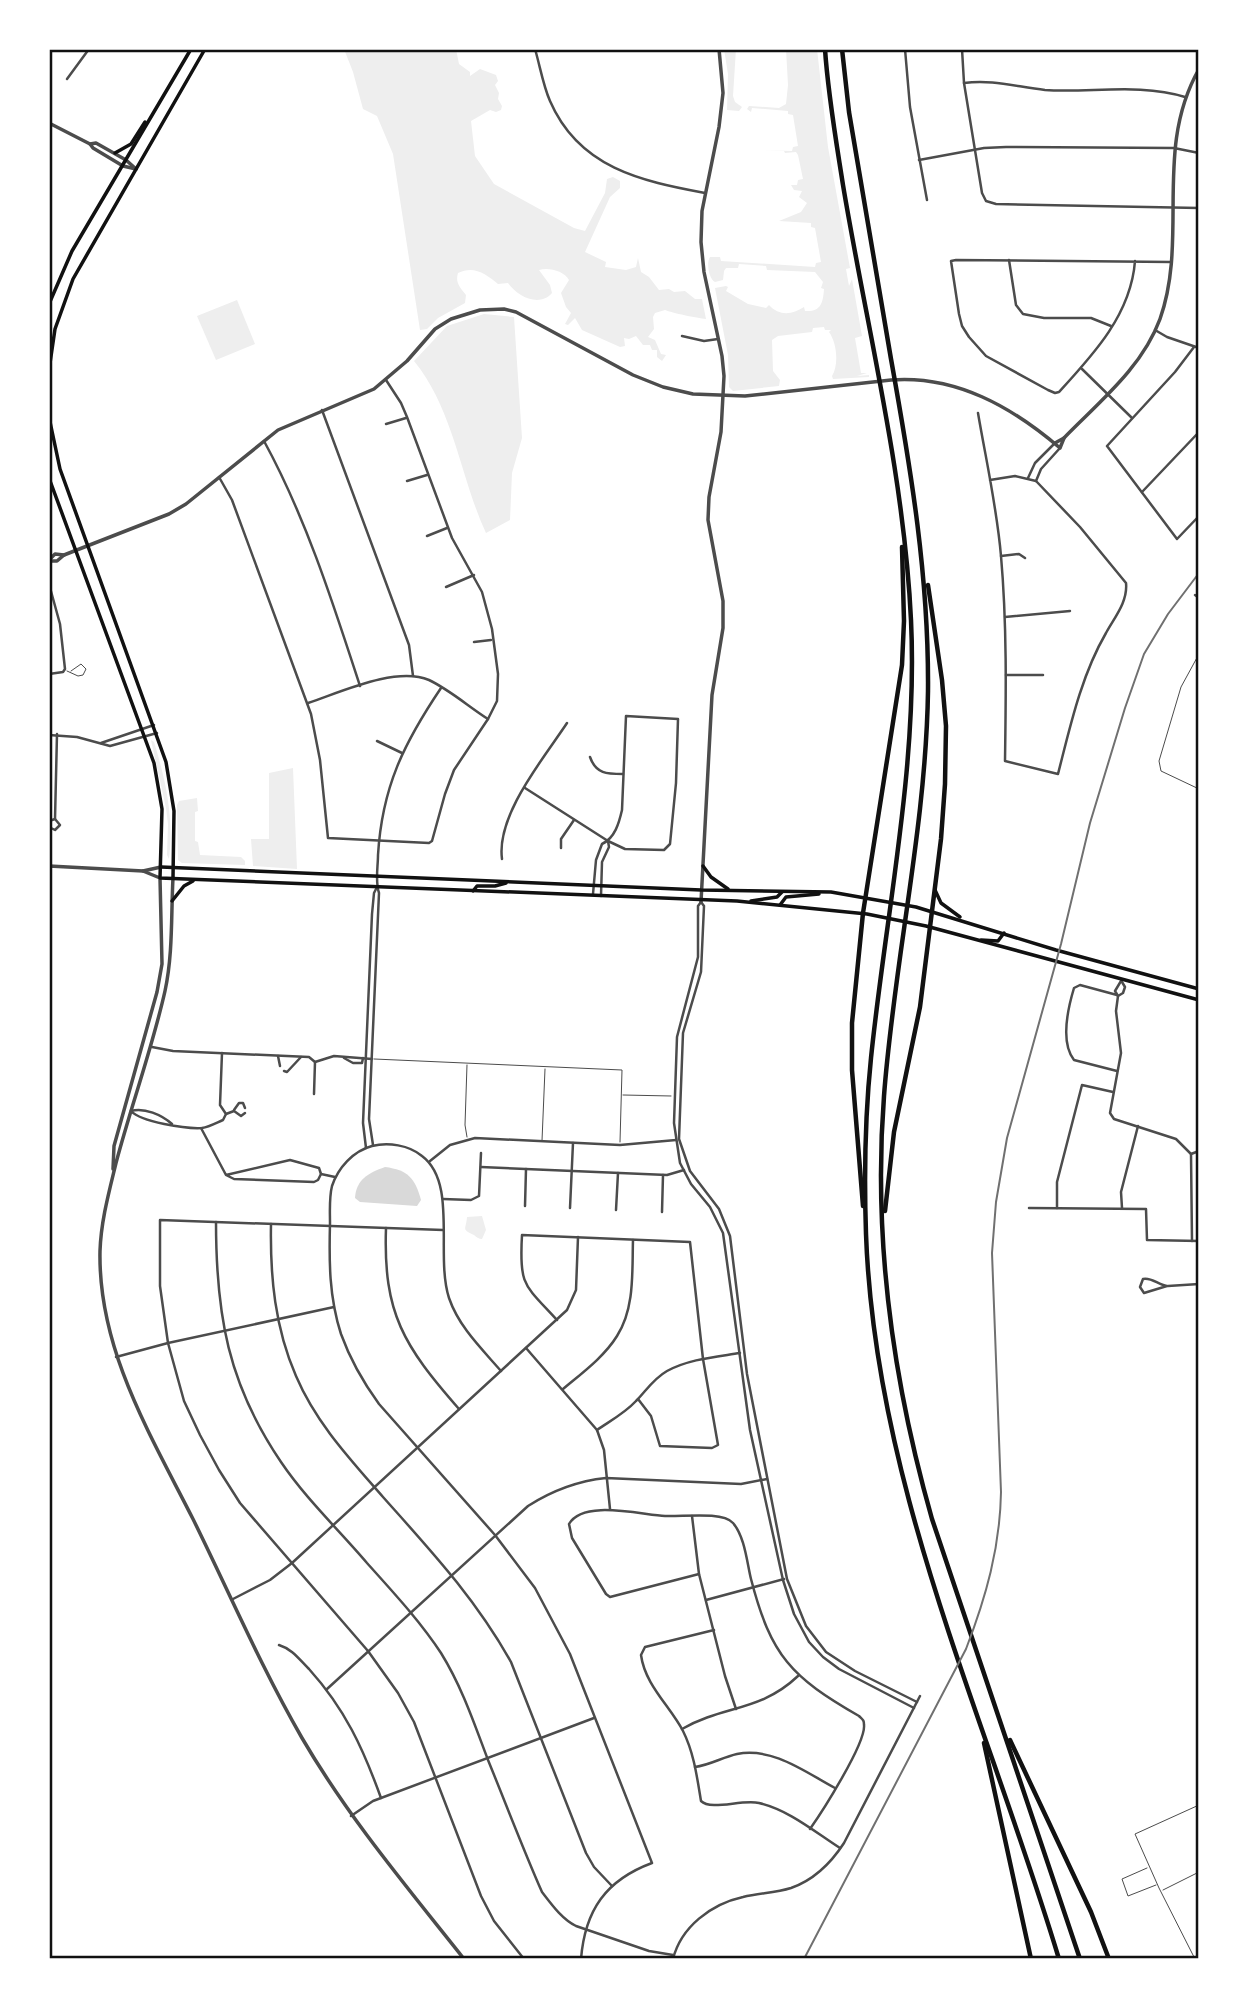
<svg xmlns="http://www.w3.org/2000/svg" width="1248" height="2008" viewBox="0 0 1248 2008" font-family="'PT Sans Narrow',sans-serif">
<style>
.green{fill:#eee}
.water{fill:#d9d9d9}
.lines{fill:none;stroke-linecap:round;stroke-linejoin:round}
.service{stroke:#4c4c4c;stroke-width:1}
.minor{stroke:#4c4c4c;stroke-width:2.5}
.tertiary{stroke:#4c4c4c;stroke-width:3.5}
.secondary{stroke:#111;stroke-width:3.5}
.motorway{stroke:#111;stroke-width:4.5}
.rail{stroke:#707070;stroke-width:2}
.neatline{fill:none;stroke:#111;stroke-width:2.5}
</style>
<rect width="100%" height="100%" fill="#fff"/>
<g class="green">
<path d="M344,49H456L459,64L470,72V76L480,69L496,75L498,81L495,85L499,93L498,99L502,106L501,110L496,112L490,110L471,121L475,156L494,184L574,228L585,231L605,193L607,179L613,177L620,181V188L610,197L585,252L606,262L605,267L626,270L636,267L638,258L641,272L649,277L659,290L669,289L674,292L685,291L695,299H702L706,319C697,318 672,313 665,310L655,313L653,317L654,329L648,337L655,340L661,354L666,355L662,361L657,357V350H652L650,345H643L636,336L629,339L624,338L625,346L620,347L582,330L575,318L568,325L565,324L571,313L566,307L561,293L569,280C564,271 549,267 539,270L550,285L552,293C539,308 517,296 508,283L498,284C486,274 474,265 458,273C455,283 460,287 466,295L465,303L438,318L427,329L420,330L393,154L377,116L363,109L353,72Z"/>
<polygon points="724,49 736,49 733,96 735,102 742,107 739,111 727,110 728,74"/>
<path d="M786,49H817L828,147L850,268L846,269L849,286L852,279L862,336L855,338L861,373H867L857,376L869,375V377L833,379L832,376C839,365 837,343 829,332L831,330H825L824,327L813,328L812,332L778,336L772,340L773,371L780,380L779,386L733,391L729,387L728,355L715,288L726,286L728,287L726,291L748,304L766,308L769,305C779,316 792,315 804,307L805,311C821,312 823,303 824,289L821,288L823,282L815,272L767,270L766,266L739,264L738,268H726L724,271L723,280L715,282C709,279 706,263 710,257H720L721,261L815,267L816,263L821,262L815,228L811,227V223L779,221L801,212L807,203L799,197L802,191L794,190L791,185H797L798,180L803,179L798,155L796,152L785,153L784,151L762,150L792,151L793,147L798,146L793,115L788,114V111L752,108L751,112L747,109L749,106L779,108L786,104L788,85Z"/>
<polygon points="237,300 255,344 216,360 197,316"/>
<path d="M484,314L514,317L522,438L512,473L510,520L486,533C460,477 454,410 414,361L447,326Z"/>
<path d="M151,740L154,742C166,781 174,818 169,859L167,855L168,824L166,808Z"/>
<polygon points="293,768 297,869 253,866 251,839 269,839 269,773"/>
<polygon points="197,798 198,811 195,812 195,841 198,842 200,855 241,857 245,861 245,865 182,863 178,860 177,805 179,801"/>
<path d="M482,1216L486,1230L482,1239C479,1239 476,1237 474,1235C461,1229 466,1230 467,1217Z"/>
</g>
<path class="water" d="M385,1167C408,1170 415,1178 421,1200L417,1206L360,1202L355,1198C356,1180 368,1173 385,1167Z"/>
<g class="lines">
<g class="service">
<polyline points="1199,654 1181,687 1159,761 1161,771 1199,789"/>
<polyline points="67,671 78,676 83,675 86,669 81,664 71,671"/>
<polyline points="374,1059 622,1070 620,1142"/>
<polyline points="623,1095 671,1096"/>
<polyline points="467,1137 465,1125 467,1065"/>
<polyline points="542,1141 545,1069"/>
<polyline points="1147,1868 1122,1879 1128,1896 1156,1885"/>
<polyline points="1163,1890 1199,1872"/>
<polyline points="1195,1959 1159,1888 1135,1834 1199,1805"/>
</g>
<g class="minor">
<path d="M535,49C540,66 543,85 550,101C579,168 641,181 705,193"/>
<polyline points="905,49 910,107 927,200"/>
<polyline points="962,49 964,83 982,193 986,201 996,204 1199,208"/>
<polyline points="67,79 89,49"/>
<path d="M964,83C992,79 1017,87 1045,90C1090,93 1141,83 1185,97"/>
<polyline points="919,160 984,148 1006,147 1174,148 1199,153"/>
<polyline points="1009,260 1016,305 1023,314 1044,318 1091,318 1111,326"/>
<path d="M1135,261C1131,314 1094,354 1059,392L1055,393L1048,390L986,356L969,337L962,326L959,314L951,261L956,260L1171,262"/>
<polyline points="1155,330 1167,337 1199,348"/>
<polyline points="682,336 704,341 718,339"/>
<polyline points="1194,347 1175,372 1107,446 1177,539 1199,516"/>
<polyline points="1082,369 1132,418"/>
<polyline points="322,410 409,645 413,676"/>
<path d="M978,413C986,460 997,508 1001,556C1007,624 1006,693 1005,761L1058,774C1070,727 1081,676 1106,633C1114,618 1128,602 1126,583L1080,527L1036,481L1015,476L990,480"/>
<polyline points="386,424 406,418"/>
<path d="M264,441C306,518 333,603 360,686"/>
<polyline points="219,477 232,500 311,714 320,760 328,838 429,843 432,841 445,794 454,770 488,719 497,701 498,674 492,629 482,592 452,538 407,417 401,403 386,380"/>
<polyline points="1028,478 1035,463 1055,443"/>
<polyline points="407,481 427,475"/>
<polyline points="1036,481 1041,469 1060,448"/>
<polyline points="1142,492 1199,432"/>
<polyline points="427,536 447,528"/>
<polyline points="1001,556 1019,554 1025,558"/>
<polyline points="49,584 60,624 65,669 63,672 49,674"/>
<polyline points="446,587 474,575"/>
<polyline points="1195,595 1199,598"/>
<polyline points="1005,617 1070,611"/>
<polyline points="474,642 491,640"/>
<polyline points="1006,675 1043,675"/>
<path d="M308,703C341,692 396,666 429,680C450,690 469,707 488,719"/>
<polyline points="49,735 77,737 110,746 157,733"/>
<polyline points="377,741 402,753"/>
<polyline points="101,743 154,725"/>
<path d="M590,757C596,774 607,774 623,774"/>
<path d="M525,788L608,841L625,849L664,850L670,844L676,783L678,719L626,716L622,810C619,823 615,838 602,844L596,860L593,894"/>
<polyline points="55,819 57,734"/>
<polyline points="49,821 55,819 60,825 55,830 49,827"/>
<polyline points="561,848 561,839 574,820"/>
<path d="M502,859C496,815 544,758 567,723"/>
<polyline points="601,896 602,862 609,847 608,841"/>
<polyline points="701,902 698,906 698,957 677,1037 674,1123 680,1163 691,1184 710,1207 723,1233 750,1430 783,1580 794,1614 809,1642 823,1657 839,1669 914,1708"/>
<polyline points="701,902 704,906 701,972 683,1033 679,1139 690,1171 719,1209 730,1236 747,1374 787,1579 806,1626 826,1652 855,1671 917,1702"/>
<polyline points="1121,981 1115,991 1118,996 1116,1011 1121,1053 1110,1113 1114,1119 1176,1139 1191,1154 1192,1241"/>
<polyline points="1118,996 1123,993 1125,987 1122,982"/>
<polyline points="152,1047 173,1051 309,1057 315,1062 334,1056 372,1059"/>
<polyline points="278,1056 280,1066"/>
<polyline points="344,1058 353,1063 362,1063 363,1058"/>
<polyline points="284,1071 287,1072 301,1057"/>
<path d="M1117,1071L1074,1060C1060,1042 1068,1008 1074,988L1080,985L1117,995"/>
<polyline points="314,1094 315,1062"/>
<polyline points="234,1110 239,1103 243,1103 245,1108"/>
<path d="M131,1111C141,1122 186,1129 202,1128C209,1127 216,1123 223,1120L226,1114L220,1105L222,1053"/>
<path d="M131,1111C144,1107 162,1115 172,1124"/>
<polyline points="226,1114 234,1111 241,1116 245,1113"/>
<polyline points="201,1128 226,1175 290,1160 319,1168 321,1174 318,1180 314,1182 234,1179 226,1175"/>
<path d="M373,1145L369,1119L379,893C375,881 378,867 378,855C382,787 404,743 441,688"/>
<polyline points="366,1148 363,1123 372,914 374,893 377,887"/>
<polyline points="1191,1154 1199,1151"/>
<polyline points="430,1161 450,1145 475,1138 620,1145 676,1140"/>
<polyline points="481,1167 667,1175 684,1170"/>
<polyline points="321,1174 335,1177"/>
<polyline points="443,1199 471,1200 479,1196 481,1153"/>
<polyline points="525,1206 526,1169"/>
<polyline points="570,1208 573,1143"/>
<polyline points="1029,1208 1146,1209 1147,1240 1199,1241"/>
<polyline points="1057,1208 1057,1182 1082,1085 1113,1092"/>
<polyline points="1122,1208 1121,1192 1138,1126"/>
<polyline points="616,1210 618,1173"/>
<polyline points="662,1212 663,1175"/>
<path d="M216,1222C216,1315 228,1384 281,1462C306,1499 339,1530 367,1563C393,1592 420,1621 441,1653C462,1687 474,1723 488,1760C506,1804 523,1849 542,1892C552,1905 562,1919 576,1926L649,1951L673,1955"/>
<path d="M271,1224C270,1277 275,1328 296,1376C316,1423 350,1459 383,1497C432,1552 475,1598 511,1662L586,1853L594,1867L612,1886"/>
<path d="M386,1228C383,1314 404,1346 459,1409"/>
<polyline points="443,1230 160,1220 160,1286 168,1343 184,1401 200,1435 219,1470 240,1503 368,1651 398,1693 414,1722 481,1896 494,1921 524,1959"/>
<path d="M1143,1279C1152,1277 1158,1285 1167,1286L1144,1293L1140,1287Z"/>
<polyline points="1168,1286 1199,1284"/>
<path d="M557,1320C524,1284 519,1286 522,1235L690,1242L703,1359L718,1445L712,1448L660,1446L651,1416L638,1399"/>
<polyline points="526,1348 597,1430 604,1450 610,1509"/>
<polyline points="116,1357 168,1343 334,1307"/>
<path d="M501,1371C481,1348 459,1327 449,1298C435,1255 458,1183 422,1156C409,1145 388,1142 372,1146C353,1151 338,1168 332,1186C329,1198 330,1211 330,1223C329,1261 329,1297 341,1334C350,1359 363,1382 379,1404L495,1535L535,1588L570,1654L652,1863C606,1880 585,1910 581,1959"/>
<path d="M563,1389C582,1373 604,1357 617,1336C635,1308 632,1271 633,1240"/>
<path d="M597,1430C610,1421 625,1413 636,1401C646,1391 653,1379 667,1371C689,1359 715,1357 740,1353"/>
<polyline points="692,1516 699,1574 725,1676 736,1709"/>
<path d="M699,1574L610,1597L606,1594L572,1538L569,1524C583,1499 642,1515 665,1516C682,1517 722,1511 733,1523C745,1537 747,1563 751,1579C771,1656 791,1677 859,1716C863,1720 864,1720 864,1725C866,1743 822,1812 810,1829"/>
<polyline points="233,1599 270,1580 292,1563 567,1310 576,1290 578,1237"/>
<polyline points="706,1600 784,1579"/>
<path d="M714,1630L645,1647L641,1655C645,1685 670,1706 683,1731C694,1753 697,1777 701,1801C711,1811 742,1799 759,1803C789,1810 815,1832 840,1848"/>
<path d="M279,1645C292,1649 299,1659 309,1669C345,1709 363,1748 381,1798"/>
<path d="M327,1689L528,1506C553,1490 577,1481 606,1478L741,1484L767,1479"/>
<path d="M682,1729C724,1705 760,1712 798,1676"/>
<path d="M695,1767C710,1765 723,1757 737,1754C773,1747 805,1772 835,1788"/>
<polyline points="351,1816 373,1801 594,1718"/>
<path d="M673,1959C681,1927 711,1904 743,1897C759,1893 775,1893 791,1888C814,1880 831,1863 844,1843L920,1696"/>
</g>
<g class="tertiary">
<polyline points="49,123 90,144 93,148 123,166 136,169"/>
<polyline points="90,144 96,143 126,160 136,169"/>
<path d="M1055,443L1064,438C1099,402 1142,368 1160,319C1189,237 1153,150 1199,69"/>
<polyline points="49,560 55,554 64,555"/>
<path d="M49,561H57L64,555L169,514L186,504L278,430L374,389L407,361L435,329L451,319L480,310L504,309L516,312L633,375L663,387L693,394L745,396L891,380C956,375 1012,407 1060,448L1064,438"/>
<polyline points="49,866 143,871 161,867"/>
<path d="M173,878C171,915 173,954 165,991C152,1049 131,1106 116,1163C109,1192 101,1221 100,1251C98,1349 150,1434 193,1519C229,1592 261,1667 302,1738C348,1817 407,1887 464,1959"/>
<polyline points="701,902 712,695 723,628 723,601 708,520 709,497 721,432 724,376 722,356 704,272 701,242 702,211 719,127 723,93 719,49"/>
<polyline points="113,1169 114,1146 157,992 162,964 160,878 143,871"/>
</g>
<g class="secondary">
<polyline points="115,153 131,144 145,122"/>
<polyline points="49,304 72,251 191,49"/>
<polyline points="49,370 55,329 73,279 205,49"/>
<polyline points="49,417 60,469 166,762 174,811 173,878"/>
<polyline points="49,478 154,763 162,809 160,878 737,901 867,914 926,926 1199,1000"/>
<polyline points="703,866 711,877 728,889"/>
<polyline points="161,867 701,890 831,892 916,907 1056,950 1199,989"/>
<polyline points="935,890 941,903 960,917"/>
<polyline points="473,891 477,886 495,886 506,883"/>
<polyline points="172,901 184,886 193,881"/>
<polyline points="751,901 777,897 782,892"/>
<polyline points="780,905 786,897 819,894"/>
<polyline points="981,940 998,941 1004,933"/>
</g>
<g class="motorway">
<path d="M825,49C828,95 836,140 843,185C867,329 904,473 911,620C918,767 886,912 871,1058C865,1116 864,1175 866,1234C875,1487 987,1720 1059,1959"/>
<path d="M842,49L849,112C863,195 877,277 891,359C911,470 929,578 928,691C926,827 894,961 884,1096C873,1238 893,1382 932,1519L1080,1959"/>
<polyline points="863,1206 852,1070 852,1023 863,913 902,665 904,621 902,547"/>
<polyline points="885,1211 894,1132 920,1007 941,839 945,784 946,726 942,680 928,585"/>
<polyline points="1010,1740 1091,1912 1109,1959"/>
<polyline points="984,1743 1031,1959"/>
</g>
<path class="rail" d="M804,1959L966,1649C986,1597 1000,1548 1001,1492L992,1253L996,1202L1007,1138L1061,944L1090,823L1125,708L1144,654L1168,614L1199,573"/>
</g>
<rect width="1248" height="2008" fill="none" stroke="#ffffff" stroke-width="102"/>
<rect x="51" y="51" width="1146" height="1906" class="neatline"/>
</svg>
